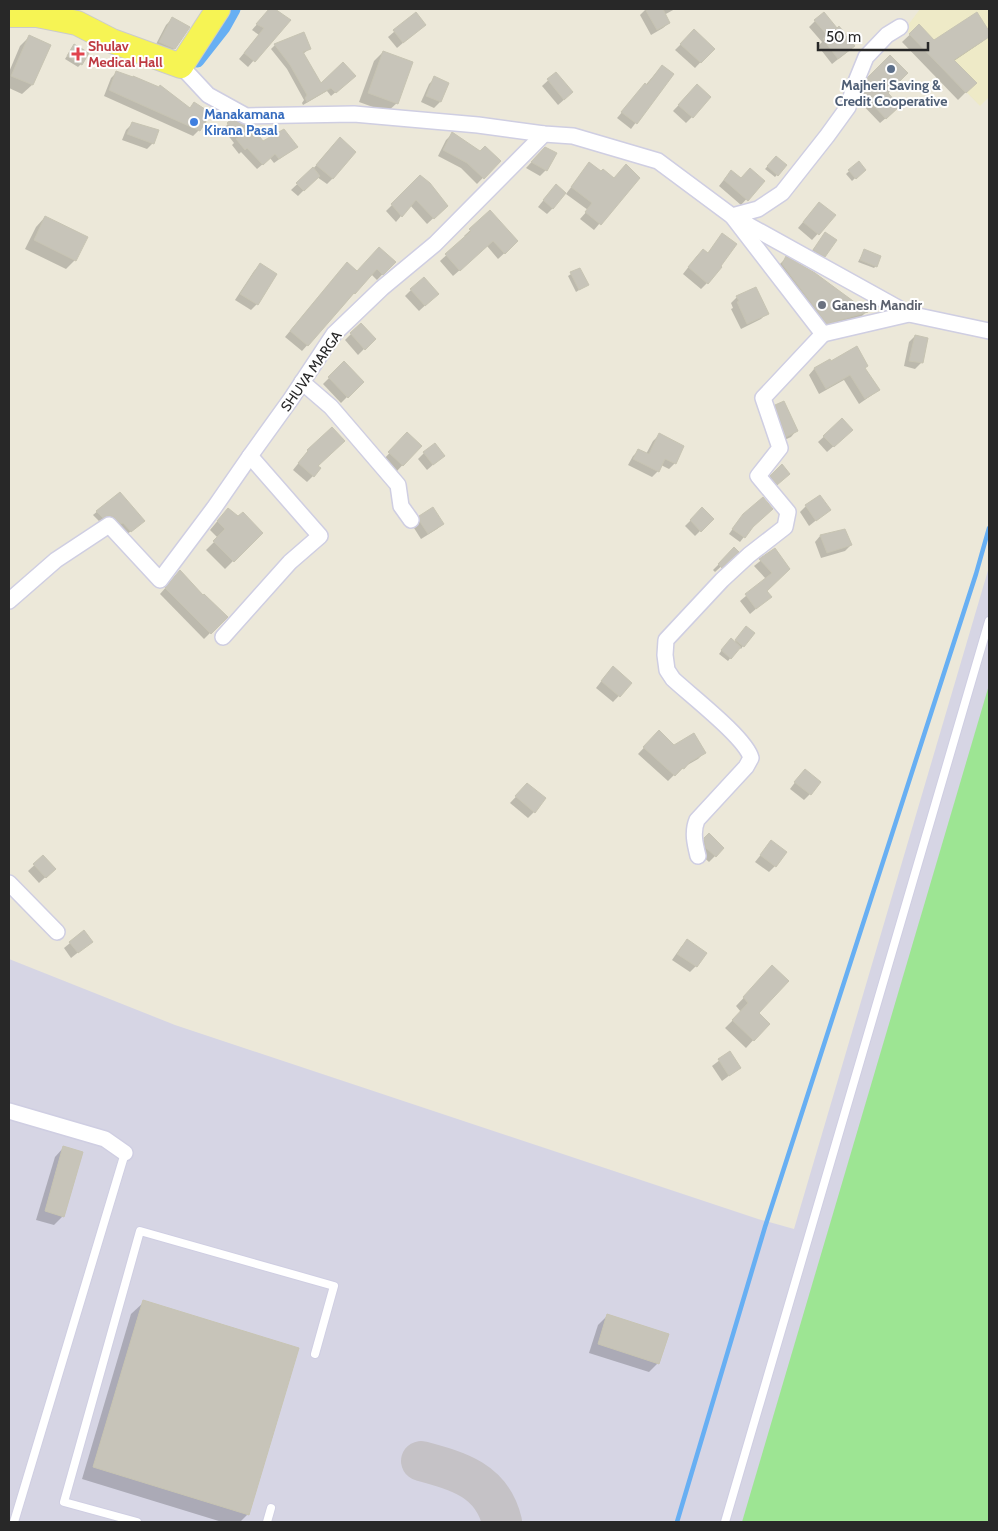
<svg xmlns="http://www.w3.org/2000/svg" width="998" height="1531" viewBox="0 0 998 1531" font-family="Cabin,sans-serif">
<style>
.education{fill:#eeeac7}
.airport{fill:#d6d5e4}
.green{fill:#9de593}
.shadow{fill:#0003}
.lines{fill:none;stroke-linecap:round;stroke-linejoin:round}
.stream{stroke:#67aff3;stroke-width:4.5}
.canal{stroke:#67aff3;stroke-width:15}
.taxiway{stroke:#c5c2c6;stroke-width:40}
.building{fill:#c7c4b9;stroke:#c7c4b3}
.lane-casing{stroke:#cfcee2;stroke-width:10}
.street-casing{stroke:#cfcee2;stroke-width:18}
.primary-casing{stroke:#cbcbcb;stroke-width:26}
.lane{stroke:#fff;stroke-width:8}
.street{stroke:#fff;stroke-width:15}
.primary{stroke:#f6f454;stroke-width:24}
.health-dot{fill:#e0444e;stroke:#fff;stroke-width:2}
.service-dot{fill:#5c6f8a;stroke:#fff;stroke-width:2}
.shop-dot{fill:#3f7fe0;stroke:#fff;stroke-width:2}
.worship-dot{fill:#6b7280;stroke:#fff;stroke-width:2}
.labels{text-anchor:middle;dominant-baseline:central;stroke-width:4;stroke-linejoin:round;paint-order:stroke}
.health-label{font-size:14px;font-weight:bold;fill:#be3a42;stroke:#fff;text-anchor:start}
.service-label{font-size:14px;font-weight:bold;fill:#4e5e75;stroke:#fff}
.shop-label{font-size:14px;font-weight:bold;fill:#366cbe;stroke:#fff;text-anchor:start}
.worship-label{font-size:14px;font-weight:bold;fill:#5b616d;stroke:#fff;text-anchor:start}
.street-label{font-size:14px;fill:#282828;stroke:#fff}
</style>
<rect width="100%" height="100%" fill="#ece8d9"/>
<polygon class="education" points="920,9 989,9 989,97 980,106 905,29"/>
<polygon class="airport" points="989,567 989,1522 9,1522 9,959 175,1025 758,1219 794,1229"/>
<polygon class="green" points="989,685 989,1522 742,1522"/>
<g class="shadow">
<polygon points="270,9 272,9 289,20 248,67 239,59 259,35 252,30"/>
<polygon points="646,9 675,9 664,15 669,23 663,28 651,35 640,15"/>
<polygon points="415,14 424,25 397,48 388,37"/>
<polygon points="976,14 989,33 989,36 982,42 954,61 975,83 958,100 902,42 919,26 934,41"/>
<polygon points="172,19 174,49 168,55 154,48 166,25"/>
<polygon points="815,21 847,52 832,64 818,46 822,42 809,27"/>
<polygon points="694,31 713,49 695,68 675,50"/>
<polygon points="303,34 309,49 303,54 320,85 350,80 331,96 327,91 303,105 302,103 304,100 287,69 271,49 275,45"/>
<polygon points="29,37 49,45 32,85 22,94 9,88 9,72 20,46"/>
<polygon points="72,48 81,64 78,67 65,59"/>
<polygon points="383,52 397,103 387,112 359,102 374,61"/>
<polygon points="890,57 887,93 893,112 880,123 857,99 863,85"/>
<polygon points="662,66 672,74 631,129 617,118"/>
<polygon points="117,72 189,109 194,104 199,130 193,136 104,96 111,78"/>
<polygon points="556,73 566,98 558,105 542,86"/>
<polygon points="435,78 448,83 440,102 434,108 421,102 429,84"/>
<polygon points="691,92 692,117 686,123 673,111"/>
<polygon points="132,124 153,143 147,149 122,140 126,130"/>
<polygon points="228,124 249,132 263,142 296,147 274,163 270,158 257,169 241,152 239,154 232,145 234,143 223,129"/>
<polygon points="452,134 481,152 499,161 477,184 461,168 438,156 446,140"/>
<polygon points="334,144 333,178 327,184 317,177 298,196 291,190 313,169"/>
<polygon points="539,154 546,170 540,176 526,168"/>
<polygon points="776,157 785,166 775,177 765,169"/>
<polygon points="858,163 864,170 852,181 846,174"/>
<polygon points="584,170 613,179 638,178 594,230 580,219 588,210 566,194"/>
<polygon points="420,177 441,211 427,224 410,205 396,222 386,211"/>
<polygon points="726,177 741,180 763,181 741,205 719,186"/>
<polygon points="550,192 553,208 547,214 538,207"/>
<polygon points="819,203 834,216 812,240 798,228"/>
<polygon points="490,212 511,247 498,259 487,246 453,276 440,261 466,237 464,236"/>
<polygon points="45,217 75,260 66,269 25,249 36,227"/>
<polygon points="825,234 824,256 818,262 808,256"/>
<polygon points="723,235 707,283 701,289 683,274 697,256 707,254"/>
<polygon points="864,251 876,266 874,268 858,262"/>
<polygon points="786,258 866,312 857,321 817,332 777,267"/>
<polygon points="394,262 377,280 371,274 302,351 285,337 341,270 357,272"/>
<polygon points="260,265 276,275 257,304 251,310 235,300 254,271"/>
<polygon points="579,269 587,285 576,292 568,276"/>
<polygon points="411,290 431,300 419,311 405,296"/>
<polygon points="737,297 767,313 761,319 741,329 731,309 733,308 731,303"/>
<polygon points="361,324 374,339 358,355 345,340"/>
<polygon points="915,336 927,339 921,363 915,369 904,366 909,342"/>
<polygon points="344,363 362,382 341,403 323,384"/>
<polygon points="831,363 864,368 878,390 872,395 859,404 844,380 819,394 809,375 814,369"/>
<polygon points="776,406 796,431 791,437 780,442 770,412"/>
<polygon points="842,420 845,436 827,452 818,442"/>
<polygon points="407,434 420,446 397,471 384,459"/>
<polygon points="659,435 675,463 669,469 661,465 658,471 652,477 628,465 633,456 639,450 646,454 653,441"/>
<polygon points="308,451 317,466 313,476 307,482 293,470"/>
<polygon points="424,453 443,456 427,470 418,459"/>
<polygon points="782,466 788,474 774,486 768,479"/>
<polygon points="119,493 139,525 126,535 108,520 103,519 99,521 93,515"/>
<polygon points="806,506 829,510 809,526 800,512"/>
<polygon points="702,509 712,519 695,536 685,526"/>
<polygon points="420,517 443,524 437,529 421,539 414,528 414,523"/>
<polygon points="220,518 261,533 225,569 206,550 218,538 210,530"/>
<polygon points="739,520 751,528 740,542 729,534"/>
<polygon points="820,536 851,545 845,551 821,558 815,542"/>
<polygon points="734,549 737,552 715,572 713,570"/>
<polygon points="774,550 788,569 765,591 764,602 750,614 740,601 766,579 754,566"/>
<polygon points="174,578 203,597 226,617 204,639 160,594"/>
<polygon points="744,630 743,646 741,649 739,647 728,661 719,654 728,642 734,643"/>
<polygon points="607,674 631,683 613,702 596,688"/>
<polygon points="653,738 674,747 704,753 698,759 684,767 677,774 676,773 668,781 638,754"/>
<polygon points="799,777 810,794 804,800 790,789"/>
<polygon points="527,785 534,812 528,818 510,803"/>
<polygon points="709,835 723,848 709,862 700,854 699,845"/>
<polygon points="771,842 775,866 769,872 755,862"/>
<polygon points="43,857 54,869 39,883 28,871"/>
<polygon points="687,941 705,953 696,966 690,972 672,960 681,947"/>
<polygon points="91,942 71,958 64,948 70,943"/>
<polygon points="765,975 757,1013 768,1024 746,1048 725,1028 741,1012 736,1006"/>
<polygon points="729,1053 739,1068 722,1081 712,1066"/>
<polygon points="64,1147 63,1216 54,1225 36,1220 55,1157"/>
<polygon points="144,1302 248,1514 240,1522 222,1522 82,1479 131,1314"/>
<polygon points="607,1316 658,1363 649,1372 589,1353 598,1325"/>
</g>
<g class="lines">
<polyline class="stream" points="677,1522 765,1227 976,574 989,528"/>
<polyline class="canal" points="197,60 223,27 233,9"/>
<path class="taxiway" d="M421,1461C458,1471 492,1480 502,1522"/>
</g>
<g class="building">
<polygon points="269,9 275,9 291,20 255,62 244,53 264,28 256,24"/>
<polygon points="645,9 663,9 670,23 657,30"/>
<polygon points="416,12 426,25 403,43 393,30"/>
<polygon points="824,12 837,28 839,26 855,46 838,59 823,39 827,35 814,20"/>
<polygon points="977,12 989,31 989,37 954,60 977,83 966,93 909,34 919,24 934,40"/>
<polygon points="172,17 190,27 175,49 159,42"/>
<polygon points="694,29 715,49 701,63 680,44"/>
<polygon points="304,32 311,49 303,52 321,83 343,62 356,76 336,93 331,88 307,102 305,98 307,95 290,65 274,44"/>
<polygon points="29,35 51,45 33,85 11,76"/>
<polygon points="74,44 89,53 82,65 67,56"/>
<polygon points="383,51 413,62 398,104 368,93"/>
<polygon points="890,55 908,73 888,93 900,106 886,119 862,93 867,78"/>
<polygon points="662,65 674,74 637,124 621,112 645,83 647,85"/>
<polygon points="116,71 133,77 133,76 159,87 160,85 190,108 194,102 211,113 200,131 124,97 109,90"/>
<polygon points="556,72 573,92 564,100 547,79"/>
<polygon points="434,76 449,83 441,102 426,96"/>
<polygon points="697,84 711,97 693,118 678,105"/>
<polygon points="232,119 246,125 250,131 255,130 263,141 284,129 298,147 279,159 275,154 263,165 247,148 245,150 236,139 239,137 227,123"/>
<polygon points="132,122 159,130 154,144 127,134"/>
<polygon points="452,132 480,151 485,146 501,161 484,179 467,163 443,150"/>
<polygon points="340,137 356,152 333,179 316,165"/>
<polygon points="545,147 557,153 547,171 531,162"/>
<polygon points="776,156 787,165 778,176 767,166"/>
<polygon points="859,161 866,170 856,179 848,170"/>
<polygon points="589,162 601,171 603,169 614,178 626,164 640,178 601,225 585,212 592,203 571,187"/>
<polygon points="313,167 320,176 304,191 296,183"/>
<polygon points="750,168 765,181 748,201 724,180 731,170 741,178"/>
<polygon points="420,175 430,183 448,206 434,219 416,200 402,217 391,204"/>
<polygon points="556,184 566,193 553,209 543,200"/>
<polygon points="819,202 836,215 819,235 803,222"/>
<polygon points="490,210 518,241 505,254 493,241 460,271 445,254 471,231 469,229"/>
<polygon points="45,216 88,237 76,261 34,240"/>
<polygon points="825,232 837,240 825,257 813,250"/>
<polygon points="722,233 737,244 721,266 722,267 708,284 688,267 703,249 708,253"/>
<polygon points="379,247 396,262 383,275 377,269 355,294 354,293 342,307 308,346 290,331 347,262 357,271"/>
<polygon points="864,249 881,256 877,267 860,260"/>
<polygon points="786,256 815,273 868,312 827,324 782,264"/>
<polygon points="260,263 277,274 258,305 240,294"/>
<polygon points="580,268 589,285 579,290 570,272"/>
<polygon points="424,277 439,294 425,306 410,289"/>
<polygon points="756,287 769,314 747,324 737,302 739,301 736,296"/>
<polygon points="361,323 376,339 365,350 350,333"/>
<polygon points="915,335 928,338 923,363 909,361"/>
<polygon points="857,346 868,366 865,368 880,390 865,399 850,375 826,389 814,368 830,359 831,361"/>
<polygon points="344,361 364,382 348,398 328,377"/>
<polygon points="784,401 798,431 786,437 775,405"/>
<polygon points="842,418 853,430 834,447 823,436"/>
<polygon points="332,427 345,441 318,466 321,468 314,477 298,463 308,451 307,450"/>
<polygon points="407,432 422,446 403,466 388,452"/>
<polygon points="659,433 684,446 676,464 665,459 659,472 633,459 638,449 649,454"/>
<polygon points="435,443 445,456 433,465 423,452"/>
<polygon points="782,464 790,474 777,485 770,476"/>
<polygon points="120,492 145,521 131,532 123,523 121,524 112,516 108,516 103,518 96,511"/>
<polygon points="820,495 831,510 816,521 805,505"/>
<polygon points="763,497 773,509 753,527 745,538 732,529 743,514"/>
<polygon points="433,507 444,524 428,534 420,522 419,516"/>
<polygon points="702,507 714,519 701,532 690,520"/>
<polygon points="228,508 238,516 243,512 263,533 234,562 213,541 225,529 217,521"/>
<polygon points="845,529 852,545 827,553 820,535"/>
<polygon points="734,547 739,552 722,568 718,564"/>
<polygon points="775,548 790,569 767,591 772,597 756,609 745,594 772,573 759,559"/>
<polygon points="180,570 203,595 204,594 228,617 211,634 165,588"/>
<polygon points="746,626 755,633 744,647 735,640"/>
<polygon points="731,638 741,647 731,659 721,650"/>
<polygon points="613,666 632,683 620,697 601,681"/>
<polygon points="659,730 674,745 694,733 706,753 690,762 684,769 682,768 675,776 643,747"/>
<polygon points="805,769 821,782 811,795 794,782"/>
<polygon points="527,783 546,798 535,813 515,796"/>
<polygon points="709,833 724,848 716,857 706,848 704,838"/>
<polygon points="771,840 787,852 776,867 760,855"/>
<polygon points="43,855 56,869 46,878 33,864"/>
<polygon points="84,930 93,942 78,953 69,942"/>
<polygon points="687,939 707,953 697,967 677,954"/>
<polygon points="772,965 789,981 759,1013 770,1024 754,1041 732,1020 748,1003 743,997"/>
<polygon points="730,1051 741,1068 729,1076 718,1059"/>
<polygon points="63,1146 83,1152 64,1217 45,1211"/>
<polygon points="143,1300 299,1348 249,1515 93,1467"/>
<polygon points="607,1314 669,1334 659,1364 598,1344"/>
</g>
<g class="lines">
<g class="lane-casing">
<g id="lane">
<polyline points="14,1522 125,1153"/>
<polyline points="137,1522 64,1502 140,1231 334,1286 315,1354"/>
<polyline points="267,1522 271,1508"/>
<polyline points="725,1522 989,621"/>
</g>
</g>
<g class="street-casing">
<g id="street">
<polyline points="900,27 887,35 866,57 855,84 848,107 827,136 782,193 758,209 732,216 909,314"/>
<polyline points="181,66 208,95 246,116 354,114 478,125 544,134 573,136 658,161 732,216 823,334 909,314 989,331"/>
<polyline points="302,382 331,407 398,485 401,506 411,520"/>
<polyline points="9,601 56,560 109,525 160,580 214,508 250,456 291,399 334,334 382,288 435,244 544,134"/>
<polyline points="223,637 290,562 320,536 250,456"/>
<path d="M698,856C695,844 692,832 697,820L746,767L751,758C746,738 690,695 673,679L667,670L665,655L666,640L722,580L749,555L785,527L788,512L758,476L780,448L763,398L823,334"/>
<polyline points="9,883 57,932"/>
<polyline points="9,1111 105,1139 125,1153"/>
</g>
</g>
<g class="primary-casing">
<polyline id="primary" points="9,15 37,15 77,23 112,41 181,66 218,9"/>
</g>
<use href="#lane" class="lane"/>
<use href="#street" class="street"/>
<use href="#primary" class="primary"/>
</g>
<path class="health-dot" d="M75.5 46.5h5v5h5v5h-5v5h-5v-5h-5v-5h5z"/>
<circle class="service-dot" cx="891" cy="69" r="5"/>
<circle class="shop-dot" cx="194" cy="122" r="5"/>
<circle class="worship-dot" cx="822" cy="305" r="5"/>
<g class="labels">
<g class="health-label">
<text x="88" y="46">Shulav<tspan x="88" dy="16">Medical Hall</tspan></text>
</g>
<g class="service-label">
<text x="891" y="85">Majheri Saving &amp;<tspan x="891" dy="16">Credit Cooperative</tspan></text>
</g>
<g class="shop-label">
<text x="204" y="114">Manakamana<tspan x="204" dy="16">Kirana Pasal</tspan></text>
</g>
<g class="worship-label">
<text x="832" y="305">Ganesh Mandir</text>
</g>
<g class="street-label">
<text transform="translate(311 371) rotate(-55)">SHUVA MARGA</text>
</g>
</g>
<rect width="998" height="1531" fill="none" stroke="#282828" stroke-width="20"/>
<path d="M818 42v8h110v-8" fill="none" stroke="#282828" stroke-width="2.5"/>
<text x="826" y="42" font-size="15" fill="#282828" stroke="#ffffff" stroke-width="4" paint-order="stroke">50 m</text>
</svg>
